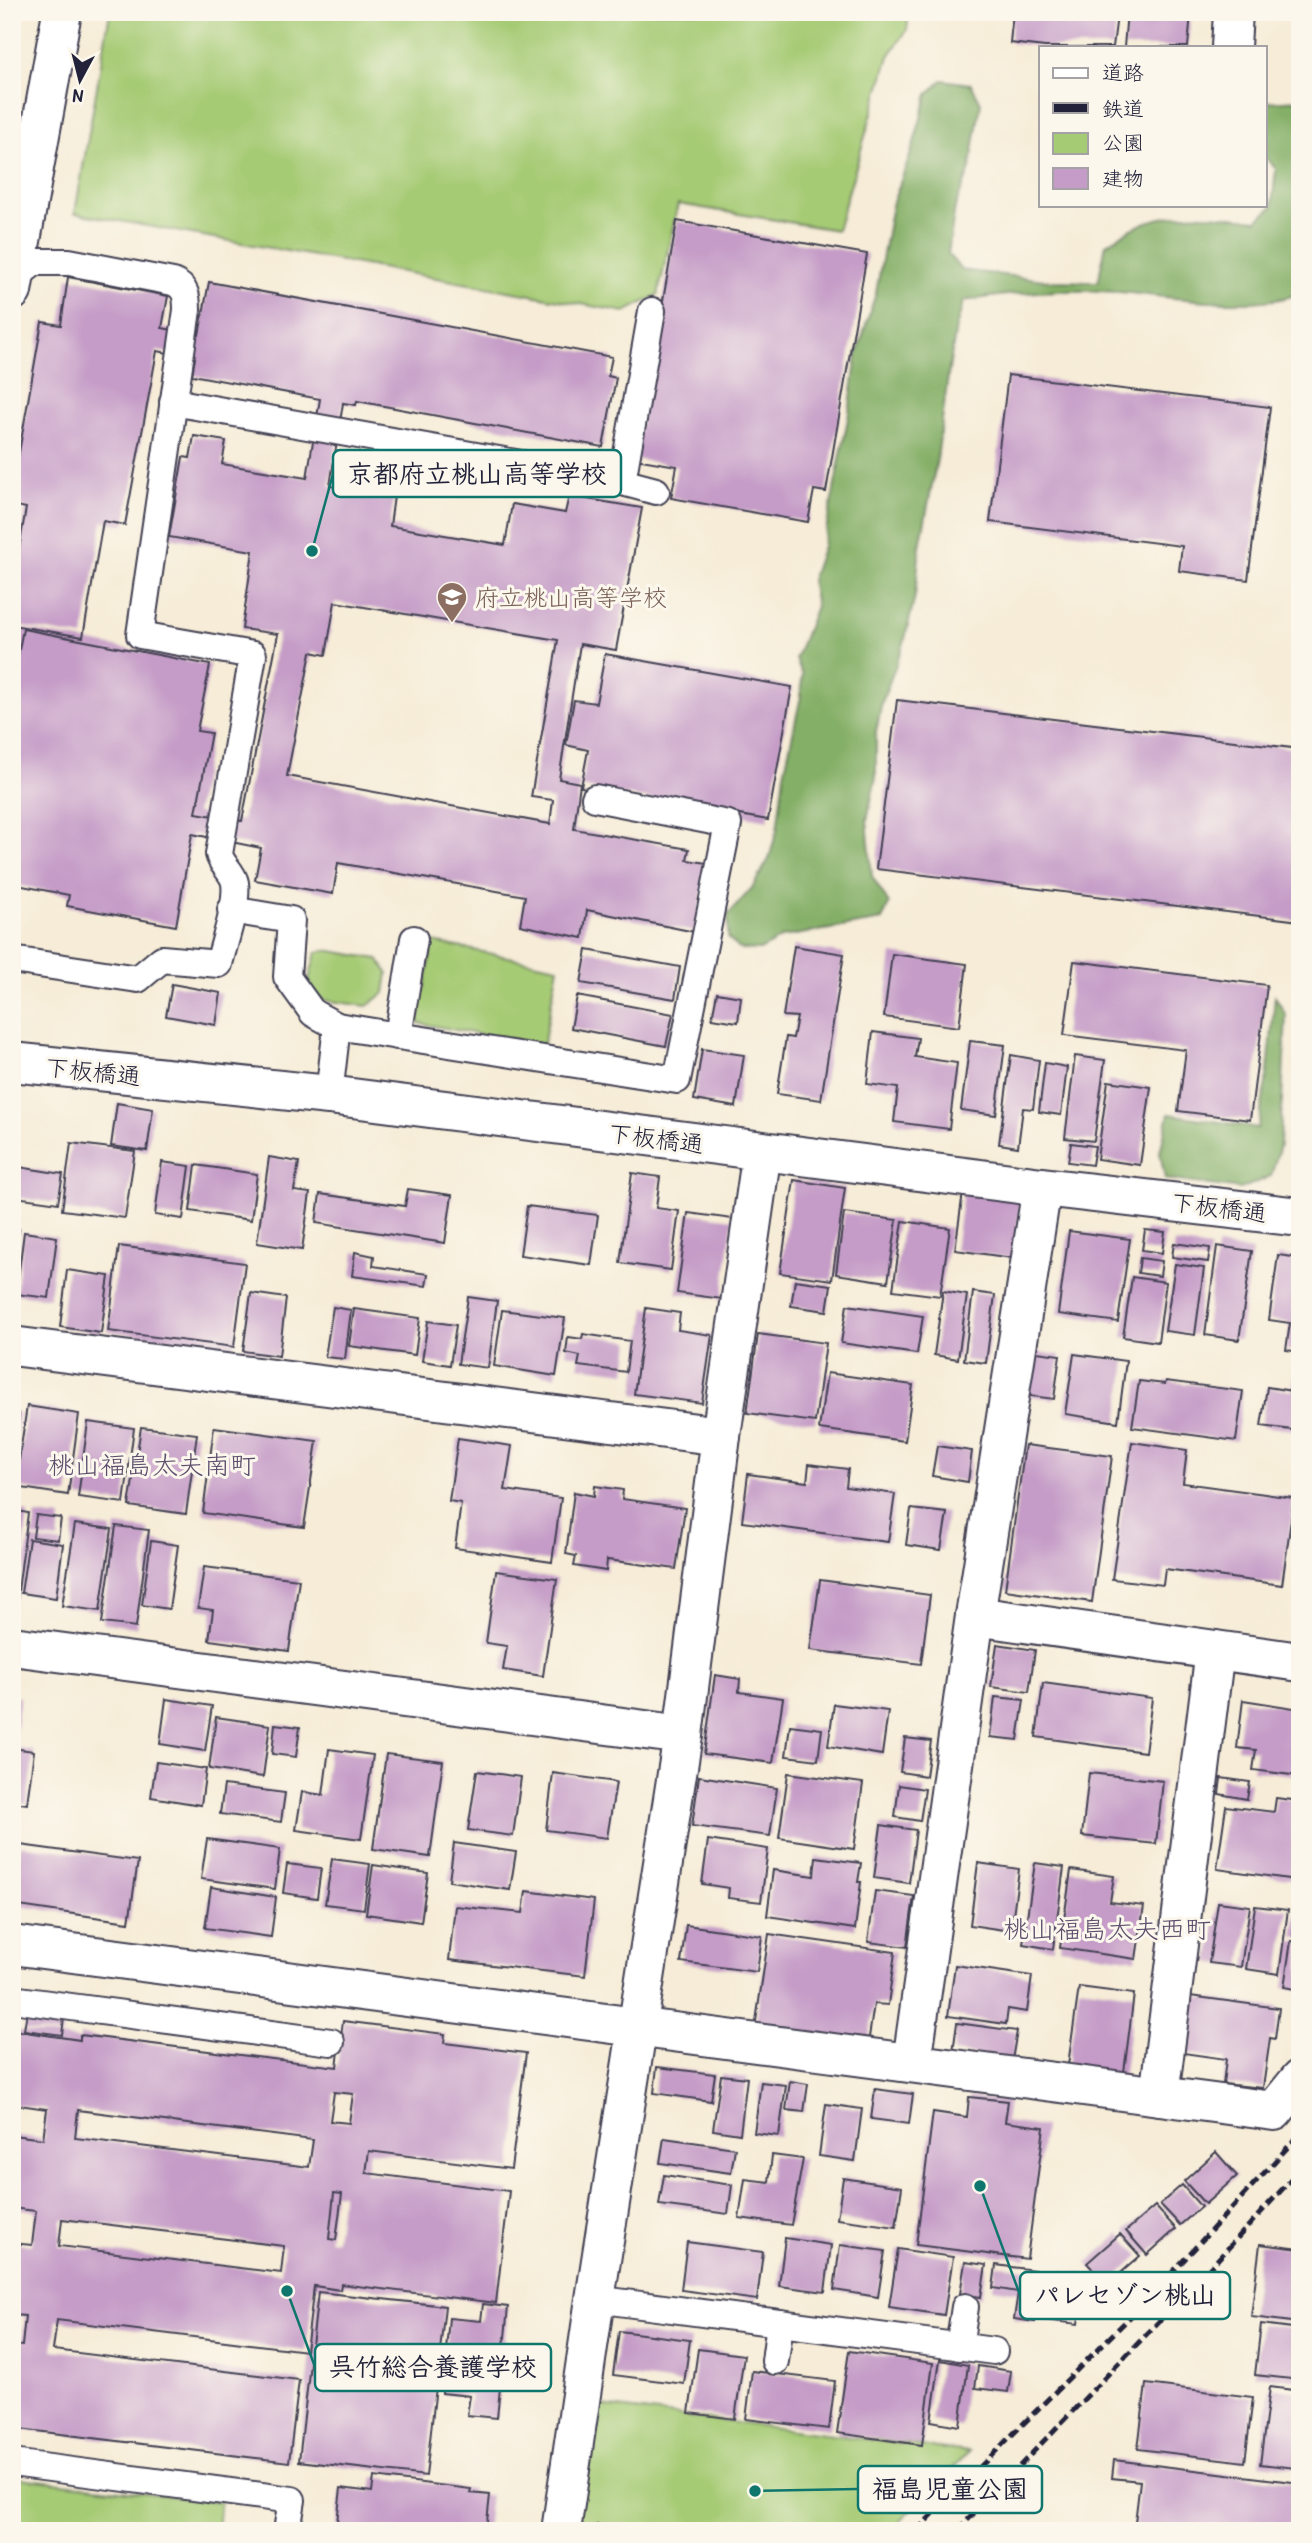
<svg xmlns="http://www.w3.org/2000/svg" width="1312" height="2543" viewBox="0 0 1312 2543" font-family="'Patrick Hand','Klee One',sans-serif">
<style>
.green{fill:#a6cb75;stroke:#647658;stroke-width:2}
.forest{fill:#84af66;stroke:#536850;stroke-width:2}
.building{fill:#c59cc7;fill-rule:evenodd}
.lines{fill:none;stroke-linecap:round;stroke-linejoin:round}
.service-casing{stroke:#424052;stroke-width:30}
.minor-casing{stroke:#424052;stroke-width:42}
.service{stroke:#fff;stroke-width:26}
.minor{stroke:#fff;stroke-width:38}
.rail{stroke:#22223b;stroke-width:5;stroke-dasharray:10 5;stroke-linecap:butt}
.labels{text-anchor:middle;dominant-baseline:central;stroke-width:6;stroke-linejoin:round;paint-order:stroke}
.education-label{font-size:24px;fill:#785e54;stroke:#fbf7ec;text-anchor:start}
.street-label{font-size:24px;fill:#22223b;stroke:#fbf7ec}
.neighbourhood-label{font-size:26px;fill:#5b4d6c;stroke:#fbf7ec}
.leader{fill:none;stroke:#0f766e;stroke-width:2.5}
.callout-dot{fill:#0f766e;stroke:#fbf7ec;stroke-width:2.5}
.callout{fill:#fbf7ec;stroke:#0f766e;stroke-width:2.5}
.callout-label{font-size:26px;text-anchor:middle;font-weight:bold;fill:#22223b}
</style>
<rect width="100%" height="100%" fill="#fbf7ec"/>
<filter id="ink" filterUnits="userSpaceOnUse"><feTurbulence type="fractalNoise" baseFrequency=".0143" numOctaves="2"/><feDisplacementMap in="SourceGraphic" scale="14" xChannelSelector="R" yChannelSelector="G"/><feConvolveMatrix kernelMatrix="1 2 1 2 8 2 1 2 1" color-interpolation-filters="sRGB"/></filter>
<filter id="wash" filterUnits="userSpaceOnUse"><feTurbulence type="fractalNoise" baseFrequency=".00686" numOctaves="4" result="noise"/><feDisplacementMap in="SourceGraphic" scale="28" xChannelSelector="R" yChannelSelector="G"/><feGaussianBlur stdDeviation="1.57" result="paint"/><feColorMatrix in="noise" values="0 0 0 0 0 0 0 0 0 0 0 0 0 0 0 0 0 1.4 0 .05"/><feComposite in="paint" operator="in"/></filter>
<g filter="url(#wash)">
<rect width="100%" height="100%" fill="#f6ecd7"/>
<g class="green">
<polygon points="110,12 909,12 907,30 889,56 837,230 678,204 658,295 625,312 75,213"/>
<polygon points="433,942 558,967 543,1046 418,1023"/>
<polygon points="325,950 378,959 388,973 385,993 367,1006 322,1000 311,988 309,979 316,953"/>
<polygon points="594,2405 969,2452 890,2531 576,2531"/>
<polygon points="12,2477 220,2502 217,2531 12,2531"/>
</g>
<g class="forest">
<path d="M942,80L971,84L981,103L970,169L955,207L948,254L961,270L1053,281L1098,282L1106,244C1117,238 1128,230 1140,225C1175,209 1221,215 1257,220L1272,207L1276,168L1265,157V102L1300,100V293C1257,312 1167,296 1119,292C1068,289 1014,292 964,301L956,327L948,376L937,459L920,546L915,596L904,643L882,702L876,732V777L867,820L872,876L889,904L882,920L783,937L760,950L739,949L728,938V915L752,888L769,859L777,830L784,774L801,696L802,675L796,658L816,606L811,580L823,546L849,413L857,354L876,293L892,205L911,153L928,94Z"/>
<polygon points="1275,996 1286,1015 1280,1145 1271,1176 1241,1189 1165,1179 1160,1152 1169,1114 1258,1128 1268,1071"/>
</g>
<g id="blocks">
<g class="building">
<polygon points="1013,12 1103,12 1117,15 1113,47 1045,47 1010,43"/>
<polygon points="1127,12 1191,12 1188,47 1124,47"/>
<polygon points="677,221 867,254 826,492 814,490 808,522 671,498 677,466 635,459"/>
<path d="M68,277L168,296L162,328L199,335L209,282L612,357L608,376L616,378L603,447L357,401L356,405L343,403L330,486L394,496L390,526L505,545L512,504L565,513L569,496L642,508L616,650L580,644L559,779L580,783L574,829L689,849L687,860L707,863L695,932L587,910L583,938L520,925L525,896L338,863L333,894L255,880L261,848L192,834L176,926L67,906L69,895L12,884V686L23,629L210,665L197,731L211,733L196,813L242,821L278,634L242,629L253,551L169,537L183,457L190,458L194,436L226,441L222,464L307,478L320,399L192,375L195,358L157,351L125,525L103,521L83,637L12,625V589L26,508L12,505V492L42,322L61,325ZM335,602L558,640L531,797L553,800L550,824L287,776L311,652L326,655Z"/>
<polygon points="1008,375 1270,407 1248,580 1179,571 1182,546 990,522"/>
<polygon points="605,654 792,687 768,820 581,787 588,750 566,745 574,700 596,703"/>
<polygon points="897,700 1300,749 1300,921 876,869"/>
<polygon points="794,946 844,954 821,1100 777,1094 786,1037 793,1038 797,1017 783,1016"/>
<polygon points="587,950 680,967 675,999 581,983"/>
<polygon points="892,954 967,964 959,1027 884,1017"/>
<polygon points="1074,961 1267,985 1250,1120 1178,1111 1186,1050 1064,1035"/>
<polygon points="172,984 221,993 216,1025 166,1016"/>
<polygon points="717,993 741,997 738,1022 712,1018"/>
<polygon points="577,996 673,1014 666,1046 571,1028"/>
<polygon points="873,1032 918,1038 915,1057 957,1063 949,1129 894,1122 898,1088 867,1084"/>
<polygon points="970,1041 1005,1045 996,1115 961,1110"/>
<polygon points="702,1049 744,1055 736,1107 694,1100"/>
<polygon points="1011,1055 1039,1060 1033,1109 1023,1108 1018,1147 999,1144"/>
<polygon points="1075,1056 1105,1060 1094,1141 1065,1138"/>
<polygon points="1045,1063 1067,1067 1061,1115 1039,1112"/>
<polygon points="1108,1081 1151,1087 1140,1165 1097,1159"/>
<polygon points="117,1103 153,1109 147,1151 111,1146"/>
<polygon points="71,1143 135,1151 125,1218 62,1210"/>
<polygon points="1071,1143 1095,1146 1092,1165 1068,1162"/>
<polygon points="269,1157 299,1162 294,1191 310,1193 302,1250 257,1243"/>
<polygon points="162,1162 190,1166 183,1219 155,1215"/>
<polygon points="196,1165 257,1174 251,1220 190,1211"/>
<polygon points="19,1167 63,1174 58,1203 15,1197"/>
<polygon points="632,1173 660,1177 656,1208 679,1211 671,1270 620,1263"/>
<polygon points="794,1180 845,1188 832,1280 780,1273"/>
<polygon points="408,1189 452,1195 445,1243 316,1223 320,1194 405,1206"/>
<polygon points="963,1192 1021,1200 1013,1258 955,1250"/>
<polygon points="527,1206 598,1215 591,1265 520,1255"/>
<polygon points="688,1213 733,1219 722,1299 677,1293"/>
<polygon points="844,1213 897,1220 888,1282 836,1274"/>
<polygon points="903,1221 950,1228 940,1296 893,1290"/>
<polygon points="12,1228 19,1229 14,1263 12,1262"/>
<polygon points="1145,1230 1165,1232 1162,1253 1142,1250"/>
<polygon points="1069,1231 1130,1239 1118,1322 1058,1314"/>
<polygon points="24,1232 57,1237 49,1298 16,1294"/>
<polygon points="1174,1243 1210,1248 1208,1262 1172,1257"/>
<polygon points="119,1246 245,1263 234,1347 108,1331"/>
<polygon points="1217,1246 1252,1251 1239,1340 1205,1335"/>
<polygon points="355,1252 374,1256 373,1266 428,1274 426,1286 352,1276"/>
<polygon points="1278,1255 1300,1258 1300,1352 1286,1350 1290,1323 1269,1320"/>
<polygon points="1140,1258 1162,1261 1160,1276 1138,1273"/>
<polygon points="1175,1264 1204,1268 1195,1335 1165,1331"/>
<polygon points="67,1270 109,1276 101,1333 60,1327"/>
<polygon points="1132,1277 1166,1282 1158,1342 1123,1337"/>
<polygon points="795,1280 831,1285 827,1311 791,1306"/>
<polygon points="943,1291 967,1295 958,1359 934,1355"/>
<polygon points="973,1292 995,1295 986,1363 964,1360"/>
<polygon points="251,1293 286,1298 279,1356 243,1351"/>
<polygon points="468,1297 497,1301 488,1368 458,1364"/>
<polygon points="847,1305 923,1316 917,1354 841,1343"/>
<polygon points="333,1307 351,1310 345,1359 325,1357"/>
<polygon points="646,1308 680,1313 678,1330 712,1335 702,1403 634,1394"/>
<polygon points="354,1309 420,1318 415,1355 349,1346"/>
<polygon points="502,1310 565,1318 556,1376 494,1366"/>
<polygon points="428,1321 456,1325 450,1365 422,1361"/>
<polygon points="583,1334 630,1341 626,1372 578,1366 580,1356 566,1353 568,1337 582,1339"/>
<polygon points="758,1334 826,1343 815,1422 747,1413"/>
<polygon points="1029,1351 1060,1355 1054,1399 1023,1395"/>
<polygon points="1074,1354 1126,1361 1118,1422 1065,1414"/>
<polygon points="1296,1364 1300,1365 1300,1431 1261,1426 1267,1387 1292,1391"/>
<polygon points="827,1373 913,1385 905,1441 819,1429"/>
<polygon points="1139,1381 1165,1384 1166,1381 1243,1391 1236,1441 1132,1427"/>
<polygon points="27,1406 79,1414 68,1495 15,1487"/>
<polygon points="12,1412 19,1413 14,1451 12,1451"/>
<polygon points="88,1422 134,1428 124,1503 78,1497"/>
<polygon points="141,1427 197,1434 186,1514 129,1506"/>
<polygon points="214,1427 317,1441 304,1527 203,1513"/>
<polygon points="458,1438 512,1446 505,1490 561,1498 552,1562 455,1548 461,1503 449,1501"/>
<polygon points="1132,1442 1187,1450 1183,1483 1294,1498 1282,1585 1165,1569 1163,1585 1112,1579"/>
<polygon points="1025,1445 1112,1456 1092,1602 1005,1590"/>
<polygon points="937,1446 972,1451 968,1482 932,1476"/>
<polygon points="809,1464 848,1469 846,1487 895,1494 888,1542 742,1522 748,1474 807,1482"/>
<polygon points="595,1486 623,1490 622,1499 685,1508 676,1569 607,1560 606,1571 574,1566 576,1556 566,1554 574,1492 594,1496"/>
<polygon points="911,1509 947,1513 941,1550 906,1545"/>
<polygon points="12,1510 28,1513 17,1599 12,1598"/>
<polygon points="36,1515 61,1518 58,1540 33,1537"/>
<polygon points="75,1524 112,1529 100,1611 62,1606"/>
<polygon points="116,1526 149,1530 136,1627 102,1623"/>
<polygon points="29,1539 63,1544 56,1598 21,1593"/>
<polygon points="151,1541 178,1545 169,1609 142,1605"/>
<polygon points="204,1567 299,1579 289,1651 209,1640 213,1610 198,1608"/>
<polygon points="496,1571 557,1579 543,1676 503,1670 507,1646 486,1643"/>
<polygon points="820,1580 930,1595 921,1664 810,1650"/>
<polygon points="997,1644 1035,1650 1029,1692 991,1687"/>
<polygon points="715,1675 740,1679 739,1692 783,1698 773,1763 704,1754"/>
<polygon points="1043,1683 1152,1698 1145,1752 1036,1737"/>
<polygon points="12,1696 20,1697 14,1744 12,1744"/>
<polygon points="995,1697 1024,1700 1018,1740 990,1737"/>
<polygon points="166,1699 212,1706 205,1751 160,1744"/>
<polygon points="1243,1700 1300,1709 1300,1776 1253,1770 1256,1750 1237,1748"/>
<polygon points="834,1704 888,1711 882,1755 828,1746"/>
<polygon points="216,1717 270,1725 263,1777 209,1769"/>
<polygon points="275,1724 300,1727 296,1757 272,1754"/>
<polygon points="790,1725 822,1729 818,1760 786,1756"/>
<polygon points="905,1738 931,1741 926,1776 900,1772"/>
<polygon points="12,1748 34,1751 27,1804 12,1802"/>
<polygon points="329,1749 373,1755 361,1839 296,1830 302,1792 323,1795"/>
<polygon points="386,1754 443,1761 430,1857 373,1849"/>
<polygon points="156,1762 206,1769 201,1805 151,1797"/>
<polygon points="477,1771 521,1777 513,1836 468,1830"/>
<polygon points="553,1773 616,1782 607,1838 546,1830"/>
<polygon points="788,1773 863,1783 854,1849 779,1838"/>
<polygon points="1089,1773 1163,1781 1156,1844 1082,1836"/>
<polygon points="699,1776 777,1788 770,1836 692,1826"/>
<polygon points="1221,1778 1250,1782 1247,1799 1219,1794"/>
<polygon points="224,1785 285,1793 281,1822 220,1814"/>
<polygon points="899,1785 925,1789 920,1821 895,1817"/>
<polygon points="1276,1798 1300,1801 1300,1853 1296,1880 1217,1869 1226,1806 1274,1812"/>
<polygon points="881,1825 916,1830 909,1883 874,1878"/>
<polygon points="207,1839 280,1849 275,1889 201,1879"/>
<polygon points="708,1840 768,1849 761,1902 728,1898 729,1888 702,1884"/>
<polygon points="454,1843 516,1852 510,1890 449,1881"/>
<polygon points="20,1845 138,1861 129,1922 12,1905"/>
<polygon points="816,1857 861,1863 858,1882 861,1882 855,1929 767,1916 773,1870 814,1876"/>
<polygon points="332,1859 370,1864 364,1909 325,1904"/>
<polygon points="978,1863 1019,1869 1011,1931 970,1925"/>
<polygon points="1035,1863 1064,1867 1053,1949 1023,1944"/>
<polygon points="287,1864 321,1868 317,1898 283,1893"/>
<polygon points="373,1865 428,1873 421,1922 366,1914"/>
<polygon points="1071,1870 1114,1876 1110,1902 1144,1906 1136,1959 1060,1948"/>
<polygon points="211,1887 276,1897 271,1937 205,1928"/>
<polygon points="526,1891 594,1900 585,1976 449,1960 455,1906 523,1913"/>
<polygon points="875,1891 914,1896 907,1947 868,1942"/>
<polygon points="1218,1902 1250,1906 1241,1967 1209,1963"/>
<polygon points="1255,1906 1288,1910 1279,1974 1246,1969"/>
<polygon points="1297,1910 1300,1910 1300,1937 1293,1936"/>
<polygon points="686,1925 762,1936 757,1972 681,1962"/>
<polygon points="769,1934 895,1952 888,2005 874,2004 868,2044 755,2028"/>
<polygon points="1291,1941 1300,1942 1300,1990 1284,1987"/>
<polygon points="955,1965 1032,1976 1027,2012 1008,2009 1006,2024 948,2016"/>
<polygon points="1079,1987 1134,1994 1123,2080 1067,2072"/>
<polygon points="1190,1996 1279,2008 1275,2039 1270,2038 1263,2088 1223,2084 1226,2059 1183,2053"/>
<polygon points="27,2012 64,2017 62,2035 24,2030"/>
<path d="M343,2021L445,2034L444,2043L526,2053L511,2169L369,2151L366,2173L509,2191L496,2303L341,2284L340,2290L314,2286L306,2351L57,2320L53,2350L299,2380L289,2462L12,2428V2345L22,2346L25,2316L12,2315V2243L32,2245L36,2211L12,2208V2135L43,2139L47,2109L12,2104V2030L80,2040V2035L337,2067ZM334,2092L353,2094L349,2123L330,2121ZM78,2110L313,2140L309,2167L75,2138ZM334,2193L342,2194L336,2240L329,2239ZM62,2219L284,2246L281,2273L59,2246Z"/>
<polygon points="957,2023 1017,2031 1012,2060 953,2052"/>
<polygon points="657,2067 715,2074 711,2101 654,2093"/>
<polygon points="721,2075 747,2078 740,2134 713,2130"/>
<polygon points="790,2081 808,2084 804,2112 786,2110"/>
<polygon points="761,2082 786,2085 779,2136 754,2133"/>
<polygon points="875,2089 913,2094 909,2124 871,2119"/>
<polygon points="969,2097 1008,2101 1005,2122 1044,2127 1027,2259 916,2245 933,2112 967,2117"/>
<polygon points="826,2104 862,2109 855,2161 819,2156"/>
<polygon points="664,2138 735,2148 731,2173 660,2163"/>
<polygon points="1216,2152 1237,2176 1205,2204 1184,2181"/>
<polygon points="772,2155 803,2159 791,2225 739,2218 745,2179 769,2182"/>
<polygon points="664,2175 732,2185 728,2214 659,2205"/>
<polygon points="843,2178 902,2187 896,2227 837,2219"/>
<polygon points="1182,2185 1201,2207 1180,2225 1160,2204"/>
<polygon points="1155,2206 1176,2229 1147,2255 1126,2231"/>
<polygon points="1120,2234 1140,2256 1107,2285 1087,2263"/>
<polygon points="785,2238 831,2245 825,2292 779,2286"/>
<polygon points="687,2242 763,2252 757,2300 681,2290"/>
<polygon points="1260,2244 1300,2249 1300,2323 1251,2317"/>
<polygon points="840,2245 885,2251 878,2297 834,2290"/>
<polygon points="898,2249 953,2257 944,2315 889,2307"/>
<polygon points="965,2262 986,2265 981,2297 960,2294"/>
<polygon points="996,2265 1042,2271 1035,2322 1014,2319 1018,2292 993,2288"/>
<polygon points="1052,2270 1085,2274 1078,2324 1044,2320"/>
<polygon points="318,2292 445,2306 426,2476 299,2461"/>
<polygon points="483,2304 508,2307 497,2418 467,2415 470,2396 442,2393 449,2318 481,2321"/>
<polygon points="1261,2324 1300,2329 1300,2380 1255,2375"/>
<polygon points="619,2331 690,2340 684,2384 613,2375"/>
<polygon points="698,2349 744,2355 735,2419 689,2413"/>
<polygon points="849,2351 933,2363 922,2445 837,2433"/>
<polygon points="940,2360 968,2365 960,2426 931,2421"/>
<polygon points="978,2366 1011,2371 1008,2392 975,2388"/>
<polygon points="752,2371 835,2381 829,2429 746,2419"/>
<polygon points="1146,2384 1253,2397 1245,2462 1138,2449"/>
<polygon points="1270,2387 1300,2391 1300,2441 1296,2468 1260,2464"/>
<polygon points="1114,2460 1300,2483 1300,2531 1134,2531 1140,2481 1112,2478"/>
<polygon points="374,2477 471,2489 470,2493 490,2495 486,2531 336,2531 341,2488 372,2492"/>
<polygon points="597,2525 622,2529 622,2531 596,2531"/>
</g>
</g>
</g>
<g filter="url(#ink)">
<use href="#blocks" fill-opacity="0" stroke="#424052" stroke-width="2"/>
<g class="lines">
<g class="service-casing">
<g id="service">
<path d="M12,276L15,277L35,262H69L173,282C186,287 187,297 187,310L140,635L253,655L219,854C221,865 233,871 235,883C238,904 224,942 219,964L162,959L138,979L12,960"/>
<polyline points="173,402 622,482 656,491"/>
<polyline points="622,482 652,311"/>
<polyline points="231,910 291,920 287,977 313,1013 337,1026 398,1036 414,939"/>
<polyline points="398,1036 677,1080 728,824 595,798"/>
<polyline points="329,1095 337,1026"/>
<polyline points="12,1999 331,2042"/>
<polyline points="595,2299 994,2351"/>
<polyline points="959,2347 965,2307"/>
<polyline points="775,2361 780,2323"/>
<polyline points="12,2463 292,2500 287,2531"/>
</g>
</g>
<g class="minor-casing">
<g id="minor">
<polyline points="1231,47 1233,12"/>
<polyline points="12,291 62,12"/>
<polyline points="12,1062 329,1095 1042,1187 1300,1217"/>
<polyline points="12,1346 721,1436"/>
<polyline points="975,1616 1300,1662"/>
<polyline points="12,1646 683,1735"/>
<polyline points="12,1945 1274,2111 1300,2079"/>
<polyline points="912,2062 975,1616 1042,1187"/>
<polyline points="1159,2096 1215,1650"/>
<polyline points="561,2531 595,2299 683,1735 721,1436 762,1151"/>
</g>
</g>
<use href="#service" class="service"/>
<use href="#minor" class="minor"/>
<g class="rail">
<polyline points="916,2531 1145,2302 1300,2134"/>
<polyline points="957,2531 1195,2284 1300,2170"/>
</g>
</g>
</g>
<defs>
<g id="school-pin" transform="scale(1.575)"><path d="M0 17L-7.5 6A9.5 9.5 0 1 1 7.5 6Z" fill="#8d6e63" stroke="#fbf7ec"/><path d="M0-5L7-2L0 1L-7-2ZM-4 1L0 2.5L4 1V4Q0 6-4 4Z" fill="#fff"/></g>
</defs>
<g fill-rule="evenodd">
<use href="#school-pin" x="452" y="597"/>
</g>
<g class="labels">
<g class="education-label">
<text x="475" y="597">府立桃山高等学校</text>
</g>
<g class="street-label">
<text transform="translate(93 1071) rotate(6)">下板橋通</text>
<text transform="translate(656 1138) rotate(7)">下板橋通</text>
<text transform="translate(1219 1207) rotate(7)">下板橋通</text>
</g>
<g class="neighbourhood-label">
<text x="152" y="1464">桃山福島太夫南町</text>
<text x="1107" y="1928">桃山福島太夫西町</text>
</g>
</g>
<path class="leader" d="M312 551L333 474M980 2186L1020 2295M287 2291L315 2367M755 2491L858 2489"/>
<g class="callout-dot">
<circle cx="312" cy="551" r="7"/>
<circle cx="980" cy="2186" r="7"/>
<circle cx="287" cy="2291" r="7"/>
<circle cx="755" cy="2491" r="7"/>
</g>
<g class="callout">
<rect x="333" y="450" width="288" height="47" rx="7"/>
<rect x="1020" y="2272" width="210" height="47" rx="7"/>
<rect x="315" y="2344" width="236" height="47" rx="7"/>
<rect x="858" y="2466" width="184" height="47" rx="7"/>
</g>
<g class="callout-label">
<text x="477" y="483">京都府立桃山高等学校</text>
<text x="1125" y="2304">パレセゾン桃山</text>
<text x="433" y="2376">呉竹総合養護学校</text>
<text x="950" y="2498">福島児童公園</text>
</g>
<rect width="1312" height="2543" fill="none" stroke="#fbf7ec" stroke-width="42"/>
<rect x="1039" y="46" width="228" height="161" fill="#fbf7ec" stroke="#a4a2a5" stroke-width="2"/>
<rect x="1053" y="68" width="35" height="10" fill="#ffffff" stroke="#a4a2a5" stroke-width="2"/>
<text x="1102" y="80" font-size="21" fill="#22223b">道路</text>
<rect x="1053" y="103" width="35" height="10" fill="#22223b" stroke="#a4a2a5" stroke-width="2"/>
<text x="1102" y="116" font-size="21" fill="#22223b">鉄道</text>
<rect x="1053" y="133" width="35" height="21" fill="#a6cb75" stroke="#a4a2a5" stroke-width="2"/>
<text x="1102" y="150" font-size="21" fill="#22223b">公園</text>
<rect x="1053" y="168" width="35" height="21" fill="#c59cc7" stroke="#a4a2a5" stroke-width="2"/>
<text x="1102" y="186" font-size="21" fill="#22223b">建物</text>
<g transform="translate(80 80) rotate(187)" stroke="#fbf7ec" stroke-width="5" paint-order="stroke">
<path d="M0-5L12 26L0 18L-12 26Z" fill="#22223b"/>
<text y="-10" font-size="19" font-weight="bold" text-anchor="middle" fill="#22223b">N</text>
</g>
</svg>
